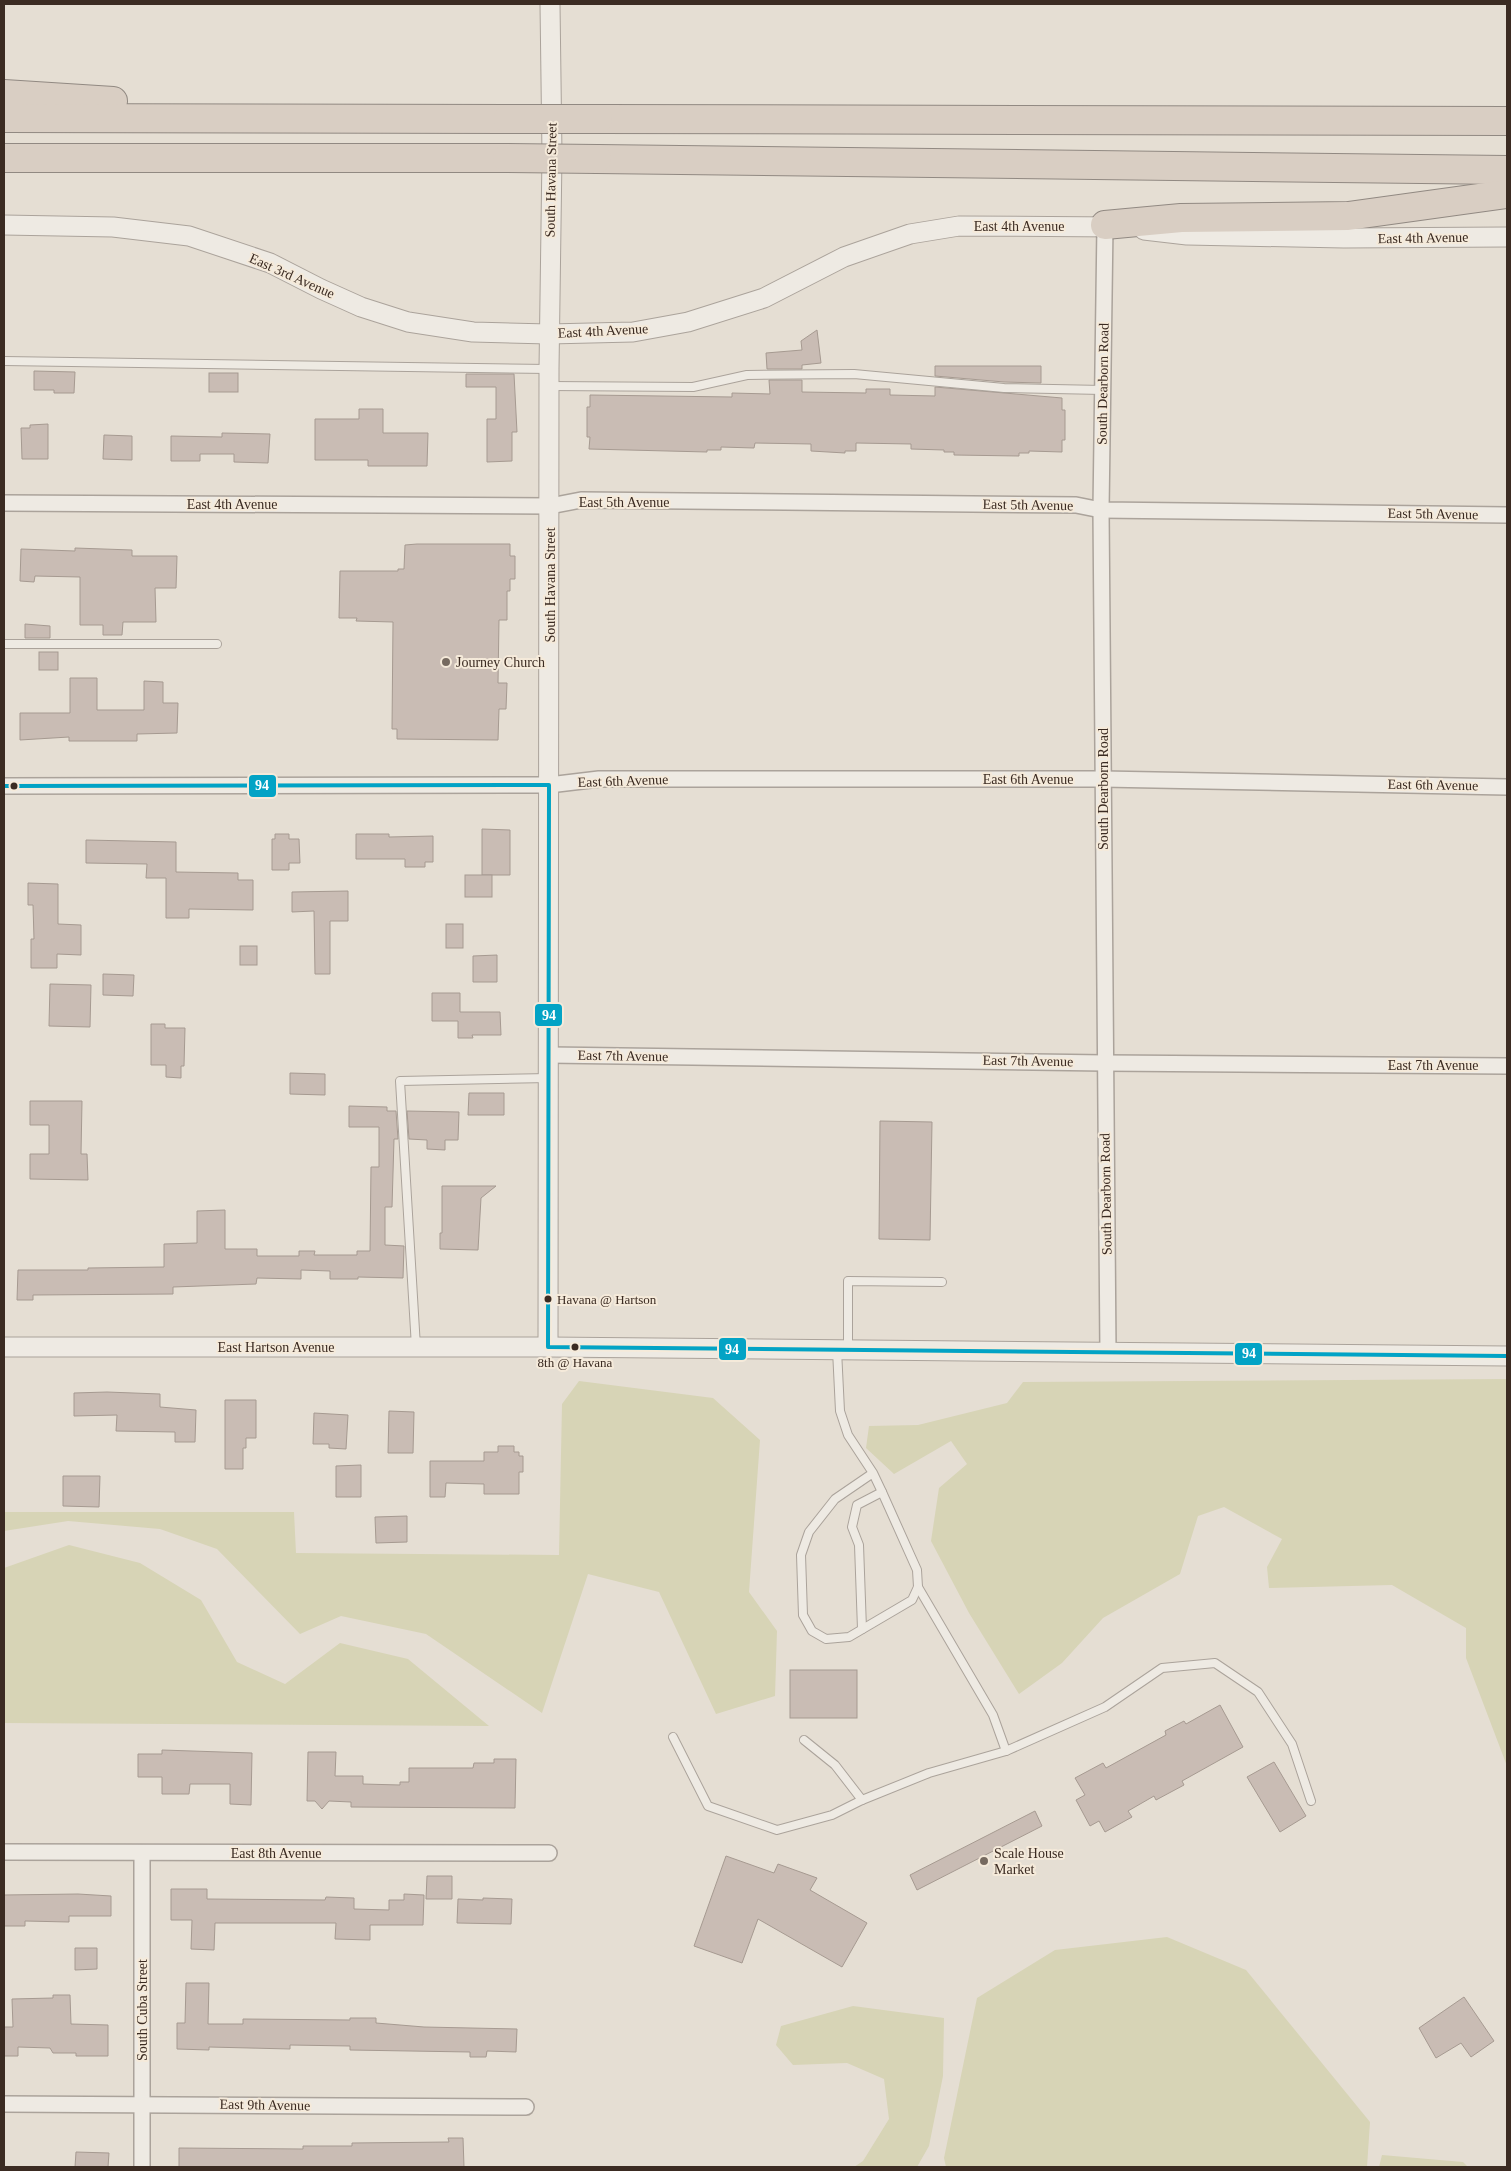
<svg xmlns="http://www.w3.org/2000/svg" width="1511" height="2171" viewBox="0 0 1511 2171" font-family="Georgia,serif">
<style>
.green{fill:#d7d4b6}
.building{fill:#c9bcb4;stroke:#a69a91}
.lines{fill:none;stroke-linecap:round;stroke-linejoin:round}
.service-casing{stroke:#aba39b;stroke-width:10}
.minor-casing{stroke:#aba39b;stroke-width:18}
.tertiary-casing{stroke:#aba39b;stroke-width:21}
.motorway-casing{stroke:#918982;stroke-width:30}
.service{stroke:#eeeae3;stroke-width:8}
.minor{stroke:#eeeae3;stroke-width:15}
.tertiary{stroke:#eeeae3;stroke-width:19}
.motorway{stroke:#d9cec3;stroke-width:28}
.motorway-bridge-casing{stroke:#918982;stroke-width:30;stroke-linecap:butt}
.motorway-bridge{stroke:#d9cec3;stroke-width:28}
.bus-1-casing{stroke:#f5eada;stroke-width:8}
.bus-1{stroke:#03a3c5;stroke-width:4}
.poi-dot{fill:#766a60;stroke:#f5eada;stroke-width:2}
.bus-dot{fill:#3b2b22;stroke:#f5eada;stroke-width:2}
.labels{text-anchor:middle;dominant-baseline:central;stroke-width:4;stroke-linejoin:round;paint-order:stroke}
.bus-label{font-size:13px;fill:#3b2b22;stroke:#f5eada;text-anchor:start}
.street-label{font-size:14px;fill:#3b2b22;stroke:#f5eada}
.poi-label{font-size:14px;fill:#3b2b22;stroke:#f5eada;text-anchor:start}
.line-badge{stroke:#f5eada;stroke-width:2}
.badge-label{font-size:14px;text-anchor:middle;font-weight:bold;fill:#fff}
</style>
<rect width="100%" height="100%" fill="#e5ded3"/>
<g class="green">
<polygon points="1507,1379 1507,1766 1466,1658 1466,1628 1392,1585 1269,1588 1267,1567 1282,1539 1224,1507 1198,1516 1180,1574 1103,1618 1062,1663 1019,1694 969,1613 931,1541 939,1488 967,1464 951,1441 894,1474 866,1448 869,1426 918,1425 1007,1403 1023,1382"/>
<polygon points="579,1381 713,1398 760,1440 749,1592 777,1631 775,1696 716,1714 659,1592 588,1574 542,1713 426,1634 341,1616 300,1634 217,1549 160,1529 68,1521 4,1531 4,1512 294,1512 296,1553 559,1555 562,1404"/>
<polygon points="69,1545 140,1563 201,1600 237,1662 285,1684 340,1643 408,1659 489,1726 4,1723 4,1568"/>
<polygon points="1167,1937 1246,1970 1370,2122 1367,2167 946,2167 944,2158 977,1998 1055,1950"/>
<polygon points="853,2006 944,2018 943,2076 929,2146 917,2167 854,2167 863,2161 889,2119 884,2079 847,2063 793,2065 776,2045 781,2026"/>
<polygon points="1382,2155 1463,2162 1468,2167 1379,2167"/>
</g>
<g class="building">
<polygon points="817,330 821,363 802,365 802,369 767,369 766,353 802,350 801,341"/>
<polygon points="935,366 1041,366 1041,383 1004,382 935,376"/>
<polygon points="34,371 75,372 74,393 54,393 54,390 34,390"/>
<rect x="209" y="373" width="29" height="19"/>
<polygon points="466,374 514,374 517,432 512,432 512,461 487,462 487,419 496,419 496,387 466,387"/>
<polygon points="769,380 802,380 802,392 866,393 866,389 890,389 890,395 935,396 935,387 1062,398 1062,410 1065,410 1065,440 1062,440 1062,452 1029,451 1029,453 1019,453 1019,456 954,455 954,452 944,452 944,450 911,449 911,444 856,443 856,451 845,451 845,453 811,451 811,444 755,443 754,448 721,447 721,450 707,450 707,452 589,449 590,437 587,437 587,407 590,407 590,395 732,397 732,393 770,394"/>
<polygon points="359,409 383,409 383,433 428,433 427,466 368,466 368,460 315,460 315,419 359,419"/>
<polygon points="48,424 48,459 22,459 21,428 30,428 30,425"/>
<polygon points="222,433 270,434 268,463 234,462 234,454 200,454 200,461 171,461 171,436 222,437"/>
<polygon points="104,435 132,436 132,460 103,459"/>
<polygon points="417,544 510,544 510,556 515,556 515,579 510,579 510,591 507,591 507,620 499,620 498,683 507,683 506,709 499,709 498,740 397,739 397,729 392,729 393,622 356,621 357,618 339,618 340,571 398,571 398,569 404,569 405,545"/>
<polygon points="75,548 132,550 132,556 177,556 176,588 155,588 156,622 123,622 122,635 103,635 103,625 80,625 80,577 35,576 34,582 20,581 21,549 75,551"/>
<polygon points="25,624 50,626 50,638 25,638"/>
<rect x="39" y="652" width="19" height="18"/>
<polygon points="70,678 97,678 97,710 144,710 144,681 163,682 163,703 178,703 177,733 137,734 137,741 69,741 69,737 20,740 20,713 70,713"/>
<polygon points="482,829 510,830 510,875 482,875"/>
<polygon points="275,834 289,834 289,839 299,839 300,863 289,863 289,870 272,870 272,839 275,839"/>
<polygon points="356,834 389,834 389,837 433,836 433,862 425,862 425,867 405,867 405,859 356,859"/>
<polygon points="86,840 176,842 176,872 238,873 238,880 253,880 253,910 189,909 189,918 166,918 166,878 146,878 147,864 86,863"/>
<rect x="465" y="875" width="27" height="22"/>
<polygon points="28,883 58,884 58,924 81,925 81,955 57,954 57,968 31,968 31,939 34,939 33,905 28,905"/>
<polygon points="348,891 348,921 330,921 330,974 315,974 314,911 292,912 292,892"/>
<rect x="446" y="924" width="17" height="24"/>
<rect x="240" y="946" width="17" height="19"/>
<polygon points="497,955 497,982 473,982 473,956"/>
<polygon points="103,974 134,975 133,996 103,995"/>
<polygon points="50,984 91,985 90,1027 49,1026"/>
<polygon points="432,993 460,993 460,1012 500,1012 501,1035 472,1035 473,1038 458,1038 458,1021 432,1021"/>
<polygon points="151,1024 165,1024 165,1028 185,1028 184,1066 181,1066 181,1078 166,1077 166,1065 151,1065"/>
<polygon points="290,1073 325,1074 325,1095 290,1094"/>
<polygon points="469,1093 504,1093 504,1115 468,1115"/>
<polygon points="30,1101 82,1101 81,1154 87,1154 88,1180 30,1179 30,1154 49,1154 49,1125 30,1125"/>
<polygon points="349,1106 387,1107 387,1111 396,1111 398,1139 394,1139 392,1207 385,1207 385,1245 404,1246 403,1278 358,1277 358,1279 330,1279 330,1271 301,1270 301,1279 257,1278 256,1284 173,1287 173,1294 33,1295 33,1300 17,1300 18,1270 88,1270 88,1268 164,1267 164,1244 197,1243 197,1211 225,1210 225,1249 257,1249 257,1256 299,1256 299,1251 315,1251 314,1255 357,1255 357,1251 370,1251 371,1167 379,1167 379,1127 349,1127"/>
<polygon points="407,1111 459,1112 458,1140 445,1140 445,1150 427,1149 427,1140 409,1139"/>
<polygon points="880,1121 932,1122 930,1240 879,1239"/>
<polygon points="442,1186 496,1186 481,1198 478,1250 440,1249 440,1233 442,1233"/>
<polygon points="107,1392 160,1394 160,1407 196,1410 195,1442 175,1442 175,1432 116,1431 117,1415 74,1416 74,1393"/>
<polygon points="225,1400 256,1400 256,1438 246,1438 246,1448 243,1448 243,1469 225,1469"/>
<polygon points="389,1411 414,1412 413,1453 388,1453"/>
<polygon points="314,1413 348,1415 346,1449 329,1448 329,1444 313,1444"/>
<polygon points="498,1446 514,1446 514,1452 519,1452 519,1456 523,1456 523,1472 519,1472 519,1494 484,1494 484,1484 446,1483 445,1497 430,1497 430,1461 484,1461 484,1452 498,1452"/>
<polygon points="361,1465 361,1497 336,1497 336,1466"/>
<polygon points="63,1476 100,1476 99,1507 63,1506"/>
<polygon points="407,1516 407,1542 376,1543 375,1517"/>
<rect x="790" y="1670" width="67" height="48"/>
<polygon points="1220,1705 1243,1747 1182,1781 1184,1785 1156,1800 1154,1796 1128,1811 1132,1817 1105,1832 1099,1821 1090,1826 1076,1800 1085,1795 1075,1778 1103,1763 1106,1768 1166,1735 1165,1731 1184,1721 1186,1724"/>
<polygon points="162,1750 252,1753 251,1805 230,1804 230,1784 190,1784 189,1794 162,1794 162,1777 138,1777 138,1754 162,1754"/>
<polygon points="308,1752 336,1752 335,1776 363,1776 363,1784 400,1785 400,1782 409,1782 409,1768 473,1768 474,1763 494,1763 494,1759 516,1759 515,1808 351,1807 351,1802 329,1801 322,1809 315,1801 307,1801"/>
<polygon points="1274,1762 1306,1816 1280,1832 1247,1777"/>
<polygon points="1035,1811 1042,1826 917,1890 910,1875"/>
<polygon points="726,1856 774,1873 778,1864 817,1878 810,1890 867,1923 842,1967 758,1919 742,1963 694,1946"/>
<polygon points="427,1876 452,1876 452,1899 426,1899"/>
<polygon points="171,1889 207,1889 207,1899 325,1900 326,1897 354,1898 354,1909 389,1910 389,1900 404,1900 404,1894 424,1895 423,1925 370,1925 370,1940 335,1939 336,1923 215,1923 214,1950 191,1949 192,1920 171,1920"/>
<polygon points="78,1894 111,1896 111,1916 69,1916 69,1922 25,1921 25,1926 4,1926 4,1895"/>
<polygon points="483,1898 512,1899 511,1924 457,1923 458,1899 483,1900"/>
<polygon points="75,1948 97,1948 97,1969 75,1970"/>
<polygon points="186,1983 209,1983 208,2024 243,2024 243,2019 350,2020 350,2018 376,2018 376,2023 424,2027 517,2029 516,2052 487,2051 486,2057 470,2057 470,2052 350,2050 350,2046 290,2045 290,2049 209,2047 209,2050 177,2049 177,2023 185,2023"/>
<polygon points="53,1995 70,1995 71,2024 108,2025 108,2056 76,2056 76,2053 53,2053 50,2048 18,2047 18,2056 4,2056 4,2027 13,2027 12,1999 53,1998"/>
<polygon points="1464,1997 1494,2041 1471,2057 1461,2043 1436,2058 1419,2028"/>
<polygon points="448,2138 463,2138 464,2167 179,2167 179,2148 303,2149 303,2146 352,2146 352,2143 449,2142"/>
<polygon points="76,2152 109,2153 108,2167 75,2167"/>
</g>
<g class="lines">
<g class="service-casing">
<g id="service">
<polyline points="4,361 549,369"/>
<polyline points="549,386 693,387 747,375 854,374 1004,388 1103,390"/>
<polyline points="4,644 217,644"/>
<polyline points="416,1347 400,1081 549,1078"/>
<polyline points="837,1350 840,1411 848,1435 873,1473 882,1492 917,1570 918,1587 912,1600 849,1637 826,1639 812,1631 803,1615 801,1555 809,1532 835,1499 873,1473"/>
<polyline points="848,1350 848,1281 942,1282"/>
<polyline points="918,1587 993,1715 1006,1751 1105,1707 1162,1668 1215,1663 1258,1692 1292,1744 1311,1801"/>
<polyline points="862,1629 859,1545 852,1527 857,1505 882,1492"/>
<polyline points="673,1737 708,1806 777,1830 832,1815 862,1800 929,1773 1006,1751"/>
<polyline points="804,1740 835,1765 862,1800"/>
</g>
</g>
<g class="minor-casing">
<g id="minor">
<polyline points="1105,225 1101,510 1108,1352"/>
<polyline points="4,503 550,506 581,500 1076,505 1101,510 1507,515"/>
<polyline points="4,786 549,785 599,779 1103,779 1507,787"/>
<polyline points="549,1055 1105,1063 1507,1066"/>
<polyline points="4,1852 549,1853"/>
<polyline points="142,1853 142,2167"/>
<polyline points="4,2104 526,2107"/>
</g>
</g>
<g class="tertiary-casing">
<g id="tertiary">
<polyline points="4,225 113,227 189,236 270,263 321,289 361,307 408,322 473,332 549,334 633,332 688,322 764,298 844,257 910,234 959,226 1117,227"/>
<polyline points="1144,230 1187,235 1344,238 1507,237"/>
<polyline points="4,1347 548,1347 1507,1356"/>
<polyline points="548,1347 549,369 552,155 550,4"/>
</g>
</g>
<g class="motorway-casing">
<g id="motorway">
<polyline points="4,94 113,101"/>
<polyline points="4,118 508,119"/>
<polyline points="598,119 1507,121"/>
<polyline points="4,158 507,158"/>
<polyline points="597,159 1507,170"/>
<polyline points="1105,225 1181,218 1348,216 1507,194"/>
</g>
</g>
<use href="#service" class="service"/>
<use href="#minor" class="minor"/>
<use href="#tertiary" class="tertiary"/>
<use href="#motorway" class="motorway"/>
<g class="motorway-bridge-casing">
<g id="motorway-bridge">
<polyline points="508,119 598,119"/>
<polyline points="507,158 597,159"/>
</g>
</g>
<use href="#motorway-bridge" class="motorway-bridge"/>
<g class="bus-1-casing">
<polyline id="bus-1" points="4,786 549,785 548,1347 1507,1356"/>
</g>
<use href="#bus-1" class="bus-1"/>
</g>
<g class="poi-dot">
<circle cx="446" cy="662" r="5"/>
<circle cx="984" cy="1861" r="5"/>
</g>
<g class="bus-dot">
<circle cx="14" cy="786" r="4.5"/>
<circle cx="548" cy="1299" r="4.5"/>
<circle cx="575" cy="1347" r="4.5"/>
</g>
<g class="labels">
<g class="bus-label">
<text x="557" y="1299">Havana @ Hartson</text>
<text x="575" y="1362" text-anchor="middle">8th @ Havana</text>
</g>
<g class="street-label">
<text transform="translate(551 180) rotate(-89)">South Havana Street</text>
<text x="1019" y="226">East 4th Avenue</text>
<text transform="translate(1423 238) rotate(-1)">East 4th Avenue</text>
<text transform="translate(292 276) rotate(24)">East 3rd Avenue</text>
<text transform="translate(603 331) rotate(-3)">East 4th Avenue</text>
<text transform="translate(1103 384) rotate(-89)">South Dearborn Road</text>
<text x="624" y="502">East 5th Avenue</text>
<text x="232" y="504">East 4th Avenue</text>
<text transform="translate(1028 505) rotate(1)">East 5th Avenue</text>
<text transform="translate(1433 514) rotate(1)">East 5th Avenue</text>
<text transform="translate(550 585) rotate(-90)">South Havana Street</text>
<text x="1028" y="779">East 6th Avenue</text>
<text transform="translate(623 781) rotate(-2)">East 6th Avenue</text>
<text transform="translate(1433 785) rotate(1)">East 6th Avenue</text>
<text transform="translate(1103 789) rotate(-90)">South Dearborn Road</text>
<text transform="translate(623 1056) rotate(1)">East 7th Avenue</text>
<text transform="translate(1028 1061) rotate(1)">East 7th Avenue</text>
<text x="1433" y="1065">East 7th Avenue</text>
<text transform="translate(1106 1194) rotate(-91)">South Dearborn Road</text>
<text x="276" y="1347">East Hartson Avenue</text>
<text x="276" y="1853">East 8th Avenue</text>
<text transform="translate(142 2010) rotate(-90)">South Cuba Street</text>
<text transform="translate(265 2105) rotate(1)">East 9th Avenue</text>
</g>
<g class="poi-label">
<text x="456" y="662">Journey Church</text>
<text x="994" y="1853">Scale House<tspan x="994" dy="16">Market</tspan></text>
</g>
</g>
<g class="line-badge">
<rect x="248" y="774" width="29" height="24" rx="5" fill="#03a3c5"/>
<rect x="534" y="1003" width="29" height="24" rx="5" fill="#03a3c5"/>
<rect x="718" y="1337" width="29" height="24" rx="5" fill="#03a3c5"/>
<rect x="1234" y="1342" width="29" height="24" rx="5" fill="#03a3c5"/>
</g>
<g class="badge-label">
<text x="262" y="790">94</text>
<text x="549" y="1020">94</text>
<text x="732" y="1354">94</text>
<text x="1249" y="1358">94</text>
</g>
<rect width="1511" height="2171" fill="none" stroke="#3b2b22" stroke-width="10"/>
</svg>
